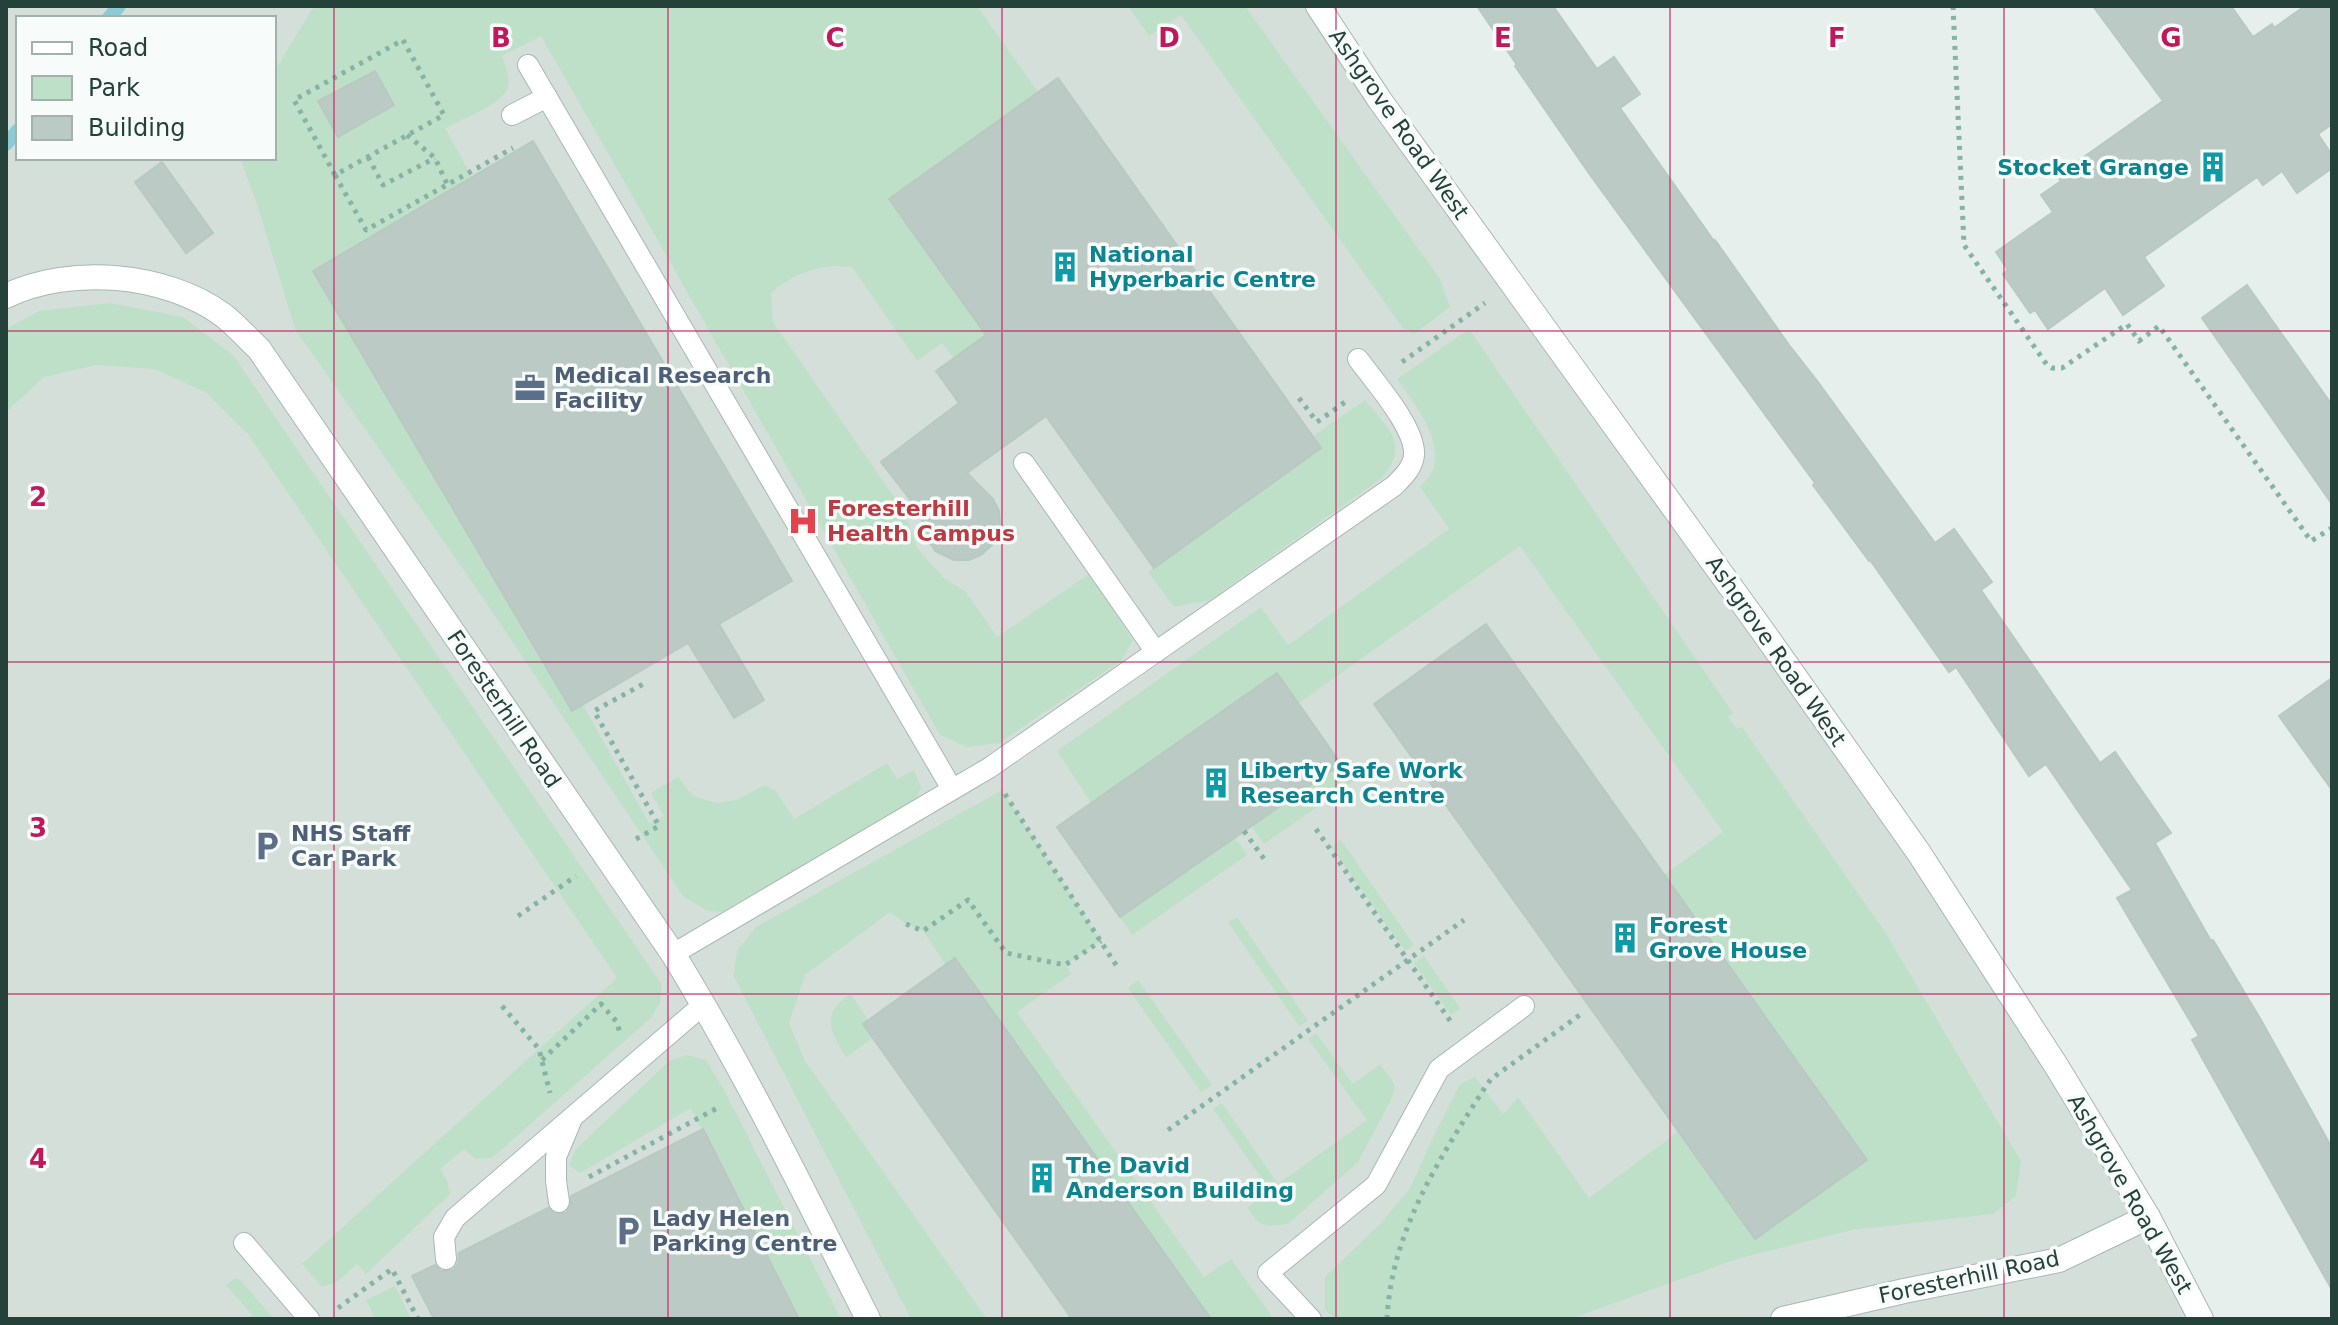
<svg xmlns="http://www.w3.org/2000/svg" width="2338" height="1325" viewBox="0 0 2338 1325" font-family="'DejaVu Sans',sans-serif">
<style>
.built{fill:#d4dfda;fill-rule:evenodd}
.green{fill:#bfe0c8}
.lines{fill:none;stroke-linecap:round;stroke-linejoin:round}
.stream{stroke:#8ec9d4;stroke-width:14}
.building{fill:#bbcac4;stroke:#b8c9c2;stroke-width:2}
.service-casing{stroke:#a8b8b2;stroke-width:22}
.minor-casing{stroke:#a8b8b2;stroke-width:26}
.tertiary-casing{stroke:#a8b8b2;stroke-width:26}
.path{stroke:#86b3a5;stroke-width:5;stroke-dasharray:4 6;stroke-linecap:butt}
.service{stroke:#fff;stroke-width:20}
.minor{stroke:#fff;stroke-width:24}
.tertiary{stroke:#fff;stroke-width:24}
.grid{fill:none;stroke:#c2185b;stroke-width:2;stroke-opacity:0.55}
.labels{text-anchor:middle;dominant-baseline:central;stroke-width:7;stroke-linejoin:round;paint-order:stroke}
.street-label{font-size:22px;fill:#24423a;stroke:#f7fbf9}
.culture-label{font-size:22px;font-weight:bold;fill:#0d838f;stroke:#f7fbf9;text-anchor:start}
.service-label{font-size:22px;font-weight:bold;fill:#4e5e75;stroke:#f7fbf9;text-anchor:start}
.health-label{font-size:22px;font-weight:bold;fill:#be3a42;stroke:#f7fbf9;text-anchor:start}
.grid-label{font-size:26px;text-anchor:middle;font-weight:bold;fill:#c2185b;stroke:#f7fbf9;stroke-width:7;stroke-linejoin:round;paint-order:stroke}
</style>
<rect width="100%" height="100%" fill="#e6efeb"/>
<path class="built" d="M6,6H1318L1919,853L2201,1319H6ZM18,18H274V158H18Z"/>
<g class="green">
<path d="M328,6H416L427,8L471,6H977L1038,92L889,199L986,335L954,359L942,343L917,361L852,267C822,263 793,273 771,293L773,322L906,514L917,548L943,577L966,592L997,637L1089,574L1133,640L1121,661L999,743L967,747L940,735L541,36L502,56C506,66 510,75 508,87C503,104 461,120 445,128L472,177L313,272L572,711L583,705L649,823L664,816L651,793L678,777L693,796L716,803L736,800L765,785L776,791L794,819L887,763L897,779L914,770L921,787L914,805L727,912L707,911L683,896L470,579L295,329L257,204L240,158H274V72L312,9Z"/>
<polygon points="1128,6 1245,6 1440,279 1450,307 1414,334 1402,327 1181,15 1149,36"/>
<polygon points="110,303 183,317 233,355 662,985 660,1003 652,1017 492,1158 475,1159 464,1149 440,1169 447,1180 450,1194 366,1274 357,1264 337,1282 322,1287 302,1264 617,978 247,433 207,393 155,369 96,365 44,377 6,412 6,329 39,311"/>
<path d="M1469,329L1733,713L1728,717L1737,729L1742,727L1885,932L2021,1161L2016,1196L1993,1214L1852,1230L1740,1258L1570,1319H1336L1325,1310V1277L1380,1224L1410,1188L1434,1135L1460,1084L1475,1077L1503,1114L1518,1097L1589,1198L1679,1131L1755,1239L1866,1160L1664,875L1723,832L1520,546L1299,703L1276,673L1091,803L1057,751L1261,607L1288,645L1449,529L1420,487C1425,481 1433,473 1434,466C1440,433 1414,404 1397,379Z"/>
<path d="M1365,400C1388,429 1411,443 1382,478L1210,600L1174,607L1148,572L1321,448L1313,436Z"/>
<polygon points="1341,764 1353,782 1264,844 1251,826"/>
<polygon points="1002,790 1101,941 1066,965 1071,974 1017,1012 1204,1277 1231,1259 1274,1319 1211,1319 955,958 946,965 923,931 906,924 890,912 805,975 789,1023 805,1061 987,1319 911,1319 733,975 738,949 756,927"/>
<polygon points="1235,838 1247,855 1132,935 1120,917"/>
<polygon points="1341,840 1414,945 1405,951 1331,847"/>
<polygon points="1237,917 1308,1021 1299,1026 1228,922"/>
<polygon points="1424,956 1460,1008 1451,1015 1414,963"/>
<polygon points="1138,980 1212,1085 1201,1092 1128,988"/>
<path d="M851,994L868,1020L863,1024L873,1038L846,1057C831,1031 819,1013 851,994Z"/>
<polygon points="1316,1033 1353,1084 1380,1064 1395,1085 1392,1098 1358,1162 1288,1224 1268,1226 1258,1222 1247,1208 1270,1190 1213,1109 1222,1103 1278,1184 1367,1120 1308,1039"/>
<polygon points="687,1055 706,1060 724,1090 841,1319 799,1319 691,1108 580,1173 569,1165 576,1149 669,1061"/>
<polygon points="236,1278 241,1281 274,1319 248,1319 252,1315 226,1285"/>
<polygon points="395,1286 411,1319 375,1319 366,1300"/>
</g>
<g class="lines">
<g class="stream">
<polyline points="109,18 119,6"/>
<polyline points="6,144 18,130"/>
</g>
</g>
<g class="building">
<polygon points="1477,6 1553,6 1597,69 1614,57 1640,94 1620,108 1714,241 1715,240 1789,345 1818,382 1935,543 1954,529 1992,582 1981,590 2100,763 2115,752 2171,833 2155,843 2211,941 2213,940 2261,1020 2332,1148 2332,1290 2192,1040 2199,1036 2117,898 2132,890 2046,764 2029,776 1956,667 1949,672 1870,560 1869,561 1813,485 1815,483 1588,172 1515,66 1517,65"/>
<polygon points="2093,6 2231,6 2253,37 2272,24 2274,28 2305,6 2332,6 2332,124 2318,134 2332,155 2332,168 2297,193 2282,171 2263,185 2257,177 2144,257 2164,286 2123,315 2105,288 2048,329 2035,310 2030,313 2003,274 2008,270 1996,252 2053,212 2041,195 2061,181 2057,176 2163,101"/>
<polygon points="375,71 394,105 338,137 318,101"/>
<polygon points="1058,78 1321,448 1154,568 1046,416 967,473 993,499 999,511 1000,524 992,545 981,555 969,560 954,560 935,551 923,530 922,515 881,462 959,403 936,371 986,335 889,199"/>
<polygon points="533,141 792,581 719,624 764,700 734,718 688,643 572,711 313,271"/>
<polygon points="162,162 213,233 186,253 135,182"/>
<polygon points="2247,285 2332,405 2332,504 2202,318"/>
<polygon points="1486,624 1867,1160 1755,1239 1374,704"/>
<polygon points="1277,673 1341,764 1120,917 1057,827"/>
<polygon points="2332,678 2332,790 2279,716"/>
<polygon points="955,958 1211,1319 1072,1319 863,1024"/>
<polygon points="703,1129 799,1319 434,1319 412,1276 435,1265 441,1271 453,1270 458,1264 459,1253 548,1208 555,1214 566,1213 571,1206 571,1196"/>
</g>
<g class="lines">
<g class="service-casing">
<g id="service">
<polyline points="528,65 952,789"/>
<polyline points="512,115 547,97"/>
<polyline points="1024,463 1156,652"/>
<path d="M673,954L989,768L1394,486C1402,478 1413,468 1414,455C1416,428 1374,381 1358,359"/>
<polyline points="559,1202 556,1181 556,1157 571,1121"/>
<polyline points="244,1243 309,1319"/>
<polyline points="446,1259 444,1237 455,1218 704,1004"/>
<polyline points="1311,1319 1268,1273 1376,1185 1439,1069 1524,1006"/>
</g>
</g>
<g class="minor-casing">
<g id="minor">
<path d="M6,296C70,265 165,273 223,315C236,325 247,338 259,349L673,954C745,1071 806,1196 868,1319"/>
<polyline points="1783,1319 1904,1291 2059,1260 2148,1217"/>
</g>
</g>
<g class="tertiary-casing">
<polyline id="tertiary" points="1318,6 1379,99 1764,633 1919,853 2057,1067 2148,1217 2201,1319"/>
</g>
<g class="path">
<polyline points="1953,6 1964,245 2047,365 2052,368 2062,368 2127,324 2139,341 2159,326 2311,541 2332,528"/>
<polygon points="403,40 444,115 335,175 294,100"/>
<polyline points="407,135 435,158 447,184"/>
<polyline points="368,157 383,185 435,158"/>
<polyline points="335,175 366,230 513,148"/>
<polyline points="1402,362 1485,303"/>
<polyline points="1299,398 1317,422 1348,400"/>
<polyline points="1005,794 1118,968"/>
<polyline points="1316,829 1451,1022"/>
<polyline points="1244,831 1267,863"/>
<polyline points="636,839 659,826 594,711 647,682"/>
<polyline points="518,916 576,876"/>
<polyline points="906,924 923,931 968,900 1006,953 1065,965 1101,941"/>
<polyline points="502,1006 539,1049 550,1093"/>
<polyline points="542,1060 601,1004 616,1021 621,1035"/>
<polyline points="1168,1130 1464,920"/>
<polyline points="589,1177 721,1106"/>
<polyline points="338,1308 392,1269 418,1319"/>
<path d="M1387,1319C1391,1233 1439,1159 1484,1089L1491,1079L1584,1012"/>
</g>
<use href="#service" class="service"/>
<use href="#minor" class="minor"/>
<use href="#tertiary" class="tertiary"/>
</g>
<path class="grid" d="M334,6V1319M668,6V1319M1002,6V1319M1336,6V1319M1670,6V1319M2004,6V1319M6,331H2332M6,662H2332M6,994H2332"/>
<defs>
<g id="building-bare" transform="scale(2.4)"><path d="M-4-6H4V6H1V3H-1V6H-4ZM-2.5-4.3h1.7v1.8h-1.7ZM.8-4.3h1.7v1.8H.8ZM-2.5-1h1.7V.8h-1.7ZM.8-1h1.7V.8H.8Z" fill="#0f9aa8" stroke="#f7fbf9" stroke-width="2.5" paint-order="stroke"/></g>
<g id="office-bare" transform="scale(2.4)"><path d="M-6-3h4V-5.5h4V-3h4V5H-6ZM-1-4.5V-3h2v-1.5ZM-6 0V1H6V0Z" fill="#5c6f8a" stroke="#f7fbf9" stroke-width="2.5" paint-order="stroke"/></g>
<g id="hospital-bare" transform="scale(2.4)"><path d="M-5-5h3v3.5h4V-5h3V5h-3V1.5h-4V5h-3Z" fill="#e0444e" stroke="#f7fbf9" stroke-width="2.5" paint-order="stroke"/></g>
<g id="parking-bare" transform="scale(2.4)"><path d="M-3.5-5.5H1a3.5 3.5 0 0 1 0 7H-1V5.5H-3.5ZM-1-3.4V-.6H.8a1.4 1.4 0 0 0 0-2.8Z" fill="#5c6f8a" stroke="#f7fbf9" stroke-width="2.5" paint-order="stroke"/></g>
</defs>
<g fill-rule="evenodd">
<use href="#building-bare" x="2213" y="167"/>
<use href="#building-bare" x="1065" y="267"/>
<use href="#office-bare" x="530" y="388"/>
<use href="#hospital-bare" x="803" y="521"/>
<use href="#building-bare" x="1216" y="783"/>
<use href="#parking-bare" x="267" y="846"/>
<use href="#building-bare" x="1625" y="938"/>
<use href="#building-bare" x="1042" y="1178"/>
<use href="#parking-bare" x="628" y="1231"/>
</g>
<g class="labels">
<g class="street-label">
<text transform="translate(1399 124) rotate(55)">Ashgrove Road West</text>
<text transform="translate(1776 651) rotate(55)">Ashgrove Road West</text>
<text transform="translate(504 709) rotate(56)">Foresterhill Road</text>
<text transform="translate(2130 1194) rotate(60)">Ashgrove Road West</text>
<text transform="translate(1969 1277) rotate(-12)">Foresterhill Road</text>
</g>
<g class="culture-label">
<text x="2189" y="167" text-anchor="end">Stocket Grange</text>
<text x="1089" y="254">National<tspan x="1089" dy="25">Hyperbaric Centre</tspan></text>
<text x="1240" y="770">Liberty Safe Work<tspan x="1240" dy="25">Research Centre</tspan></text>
<text x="1649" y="925">Forest<tspan x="1649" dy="25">Grove House</tspan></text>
<text x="1066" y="1165">The David<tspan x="1066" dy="25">Anderson Building</tspan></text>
</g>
<g class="service-label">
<text x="554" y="375">Medical Research<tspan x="554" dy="25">Facility</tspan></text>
<text x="291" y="833">NHS Staff<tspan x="291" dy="25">Car Park</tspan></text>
<text x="652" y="1218">Lady Helen<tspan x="652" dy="25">Parking Centre</tspan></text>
</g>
<g class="health-label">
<text x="827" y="508">Foresterhill<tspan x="827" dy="25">Health Campus</tspan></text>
</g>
</g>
<g class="grid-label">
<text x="501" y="47">B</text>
<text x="835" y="47">C</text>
<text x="1169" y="47">D</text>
<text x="1503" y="47">E</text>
<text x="1837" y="47">F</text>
<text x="2171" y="47">G</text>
<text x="38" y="506">2</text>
<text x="38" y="837">3</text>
<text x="38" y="1168">4</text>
</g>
<rect width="2338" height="1325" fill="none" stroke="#24423a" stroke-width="16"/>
<rect x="16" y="16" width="260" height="144" fill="#f7fbf9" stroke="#a3b1ad" stroke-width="2"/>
<rect x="32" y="42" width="40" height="12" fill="#ffffff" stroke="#a3b1ad" stroke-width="2"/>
<text x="88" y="56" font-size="24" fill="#24423a">Road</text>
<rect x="32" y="76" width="40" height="24" fill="#bfe0c8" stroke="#a3b1ad" stroke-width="2"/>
<text x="88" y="96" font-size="24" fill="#24423a">Park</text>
<rect x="32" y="116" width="40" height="24" fill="#bbcac4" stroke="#a3b1ad" stroke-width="2"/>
<text x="88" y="136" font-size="24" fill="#24423a">Building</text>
</svg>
